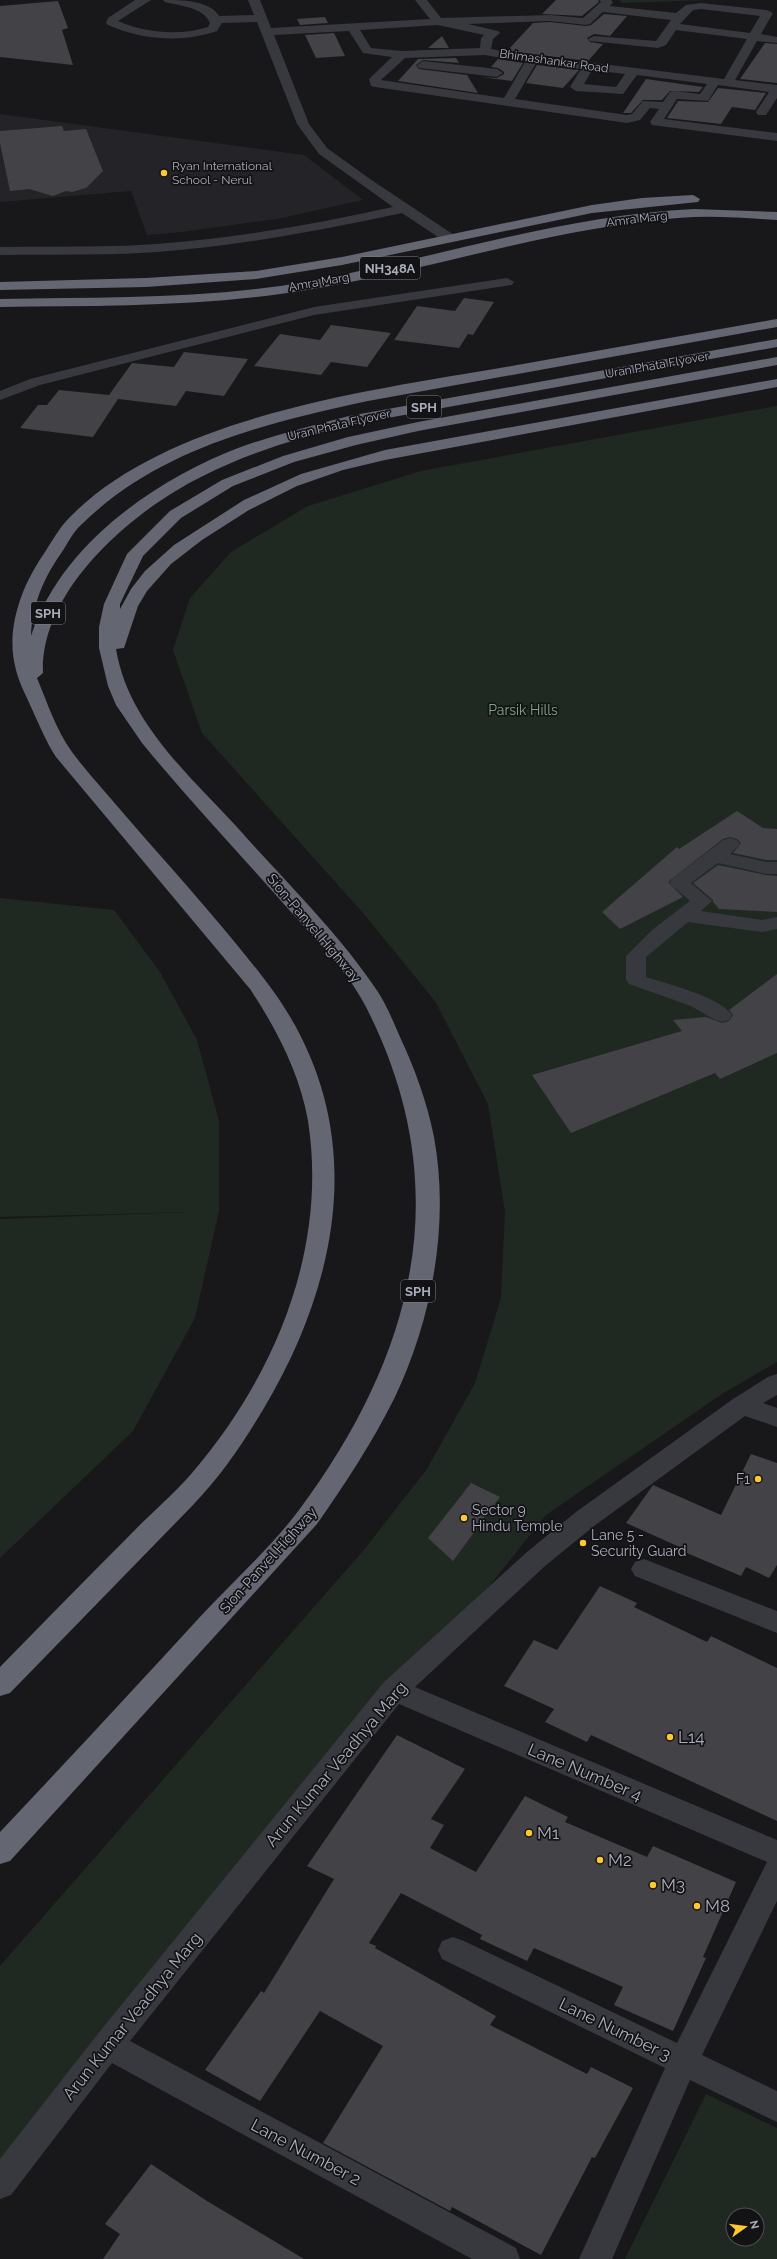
<svg xmlns="http://www.w3.org/2000/svg" width="777" height="2259" viewBox="0 0 777 2259" font-family="Raleway,sans-serif">
<style>
.built{fill:#242327}
.green{fill:#1f2921;fill-rule:evenodd}
.building{fill:#424247}
.lines{fill:none;stroke-linecap:round;stroke-linejoin:round}
.minor{fill:#38393f;fill-rule:evenodd}
.highway{fill:#646671;fill-rule:evenodd}
.poi-dot{fill:#ffc92b;stroke:#131215;stroke-width:1.5}
.labels{text-anchor:middle;dominant-baseline:central;stroke-width:3.5;stroke-linejoin:round;paint-order:stroke}
.far-street-label{font-size:12px;fill:#a9adbb;stroke:#131215}
.far-poi-label{font-size:12px;fill:#a9adbb;stroke:#131215;text-anchor:start}
.shield{fill:#131215;stroke:#7c7e89;stroke-width:1}
.shield-label{font-size:13px;font-weight:bold;fill:#a9adbb}
.park-label{font-size:14px;fill:#7ea784;stroke:#131215}
.street-label{font-size:14px;fill:#a9adbb;stroke:#131215}
.poi-label{font-size:14px;fill:#a9adbb;stroke:#131215;text-anchor:start}
.near-poi-label{font-size:17px;fill:#a9adbb;stroke:#131215;text-anchor:start}
.near-street-label{font-size:17px;fill:#a9adbb;stroke:#131215}
</style>
<rect width="100%" height="100%" fill="#18181a"/>
<polygon class="built" points="0,114 304,155 363,200 277,219 181,232 147,235 131,191 0,202"/>
<g class="green">
<polygon points="619,0 709,0 622,3"/>
<polygon points="777,406 777,1362 722,1394 546,1515 0,2198 0,1966 363,1551 427,1469 475,1383 501,1298 505,1212 488,1104 435,1001 363,913 202,733 173,650 190,598 231,552 308,506 421,471"/>
<polygon points="0,898 114,910 160,972 197,1040 219,1121 219,1211 195,1318 133,1431 0,1558 0,1219 191,1212 0,1217"/>
<path d="M706,2094L777,2128V2259H625ZM733,2215H757V2239H733Z"/>
</g>
<g class="building">
<polygon points="556,0 598,0 599,2 582,16 542,14"/>
<polygon points="58,1 68,28 62,30 73,65 0,57 0,6"/>
<polygon points="604,14 627,16 610,36 594,34 587,38 590,42 603,44 588,61 507,51 533,23 550,22 586,26 591,25"/>
<polygon points="325,17 328,23 300,25 297,19"/>
<polygon points="334,33 345,56 316,58 305,35"/>
<polygon points="442,36 449,48 428,48"/>
<polygon points="765,43 777,44 777,83 740,79"/>
<polygon points="456,58 459,63 423,60 416,65 419,69 467,75 478,93 398,81 418,59"/>
<polygon points="498,59 523,63 512,81 481,77 497,78 504,74 504,72 498,68 491,67"/>
<polygon points="537,65 579,70 563,88 526,83"/>
<polygon points="646,79 703,87 699,92 670,91 662,100 643,100 631,113 623,113"/>
<polygon points="718,88 766,93 755,110 732,107 721,124 667,118 678,101 708,102"/>
<polygon points="62,126 64,131 86,129 103,171 86,188 72,192 66,191 53,196 29,189 10,191 0,143 0,131"/>
<polygon points="464,298 494,302 473,335 468,334 459,348 394,340 417,306 455,311"/>
<polygon points="331,325 391,333 367,367 331,362 321,375 254,366 280,334 320,340"/>
<polygon points="184,352 248,359 224,396 186,391 176,406 118,399 93,437 20,428 38,405 47,405 59,390 109,395 132,363 174,367"/>
<polygon points="737,811 763,828 777,829 777,860 766,860 733,853 741,843 737,839 730,837 723,839 668,882 683,897 620,929 602,912 677,847 679,849"/>
<polygon points="718,865 766,875 777,876 777,912 719,909 713,902 713,900 693,883"/>
<polygon points="777,974 777,1053 720,1079 715,1073 571,1133 532,1075 682,1031 673,1020 706,1017 722,1023 729,1021 733,1015 729,1010"/>
<polygon points="751,1454 777,1463 777,1565 769,1578 746,1567 741,1576 682,1551 684,1549 626,1523 653,1485 721,1515"/>
<polygon points="471,1483 500,1497 453,1561 428,1538"/>
<polygon points="600,1586 637,1603 634,1607 707,1642 711,1636 777,1668 777,1821 591,1735 587,1742 545,1722 554,1709 504,1686 534,1640 557,1650"/>
<polygon points="397,1735 465,1769 431,1819 444,1825 430,1848 476,1872 525,1796 568,1817 565,1822 647,1857 653,1846 736,1882 703,1957 706,1958 673,2031 614,2005 623,1987 534,1948 527,1961 480,1939 482,1935 401,1893 369,1943 376,1946 375,1948 496,2016 490,2025 587,2074 591,2067 633,2088 595,2158 592,2157 541,2255 452,2207 450,2211 323,2143 383,2046 320,2011 260,2101 205,2070 261,1991 264,1993 334,1879 307,1866"/>
<polygon points="151,2164 207,2201 304,2259 103,2259 120,2234 105,2224"/>
</g>
<g class="lines">
<g class="minor">
<path d="M135,0H151L118,21C144,33 181,36 208,27L210,23C203,7 181,6 165,2L163,0C180,0 210,0 219,16L254,15L248,0H260L271,28L430,19L415,0H427L441,18L550,15L583,18L601,2L599,0H611L613,2L610,6L676,13L686,5L701,3L767,10L773,13L761,34L777,37V43L757,41L735,80L777,85V98L766,115H758L756,112L769,92L718,85L708,101L677,99L664,119L777,133V141L652,125L650,122L659,109L650,108L640,120L627,123L375,87L371,86L369,79L392,57L363,53L349,31L274,35L309,124L327,148L370,179L454,235L456,238L454,241H444L402,213C322,230 240,246 157,252C105,256 52,254 0,255V247C52,246 105,248 157,244C237,238 316,224 393,207L319,154L297,124L257,22L222,23L217,31C183,43 141,40 108,25L106,23L108,18ZM701,9L760,16L750,33L680,24L693,10ZM603,12L671,20L656,41L594,36L588,39L590,41L658,48L666,45L676,30L747,39L724,79L506,52L491,49L493,39L500,33L498,31L468,24L550,21L586,25L590,24ZM438,25L484,35L481,38L480,48L402,51L371,48L360,30ZM485,55L525,62L504,98L381,80L405,58ZM536,63L581,69L570,87L576,91L623,94L637,75L707,84L700,94L674,91L670,92L663,102L643,101L632,114L627,115L515,99ZM592,70L625,74L616,87L584,84Z"/>
<polygon points="423,61 497,69 503,73 497,77 419,68 417,65"/>
<polygon points="507,278 514,282 512,285 314,315 40,385 0,400 0,391 30,379 314,307"/>
<path d="M730,838L737,840L740,844L730,854L766,862H777V874H766L718,863L691,883L712,901L701,911L762,920L777,917V929L762,932L688,922L646,957V977C668,984 720,997 732,1015L729,1020L722,1022L715,1020L691,1006L629,984L626,980V956L652,930L690,901L669,883L672,879L723,840Z"/>
<polygon points="777,1374 777,1395 763,1403 777,1408 777,1427 745,1416 594,1526 545,1566 415,1687 777,1840 777,1901 702,2055 777,2091 777,2122 690,2080 612,2259 579,2259 665,2068 442,1959 438,1950 442,1941 453,1937 464,1941 677,2043 767,1862 399,1704 130,2041 516,2248 520,2259 472,2259 112,2063 11,2195 0,2199 0,2159 97,2035 384,1682 527,1552 576,1512 733,1399 768,1377"/>
<polygon points="644,1559 777,1611 777,1633 635,1576 631,1569 635,1562"/>
</g>
<g class="highway">
<polygon points="693,195 700,199 698,202 592,213 342,265 256,279 146,287 0,290 0,282 146,278 256,271 342,257 592,205 642,198"/>
<path d="M694,209L777,212V220C744,218 711,215 678,218C552,228 431,270 307,290C206,307 102,306 0,307V299C103,297 208,300 310,281C437,258 564,215 694,209Z"/>
<path d="M777,319V327L368,401C266,423 158,449 81,525C73,532 68,543 62,552C44,577 32,605 31,636C60,546 153,481 238,448C274,435 311,426 349,416L777,339V347L349,425C298,438 248,453 201,477C132,511 40,590 43,673L37,678C47,702 56,730 72,752C86,771 103,789 118,807C167,864 219,920 265,980C369,1114 346,1270 264,1408C244,1442 221,1476 193,1505L10,1693L0,1696V1667C43,1623 86,1579 130,1535C150,1514 173,1495 192,1473C275,1376 328,1249 308,1121C300,1074 276,1028 250,989L56,757C46,742 39,724 31,707C26,695 19,683 16,670C5,631 21,587 43,555C51,543 59,528 69,518C172,412 383,389 523,364C608,349 692,334 777,319Z"/>
<path d="M777,357V365L418,431L356,445L294,462L233,486L181,518L143,556L120,604V609L131,589L145,571L174,545L244,500L301,474L385,450L777,379V387L385,460L343,470L297,486L249,510L202,540L171,564L147,591L138,606L124,648L116,649C128,722 188,774 236,826C282,878 340,934 378,992C387,1006 393,1021 400,1037C415,1069 427,1102 434,1137C450,1224 432,1320 394,1399C372,1443 345,1484 317,1524L10,1861L0,1864V1832C67,1761 133,1690 199,1618C232,1582 270,1549 299,1510C415,1354 458,1187 366,1007C346,968 312,936 283,903C236,850 187,798 142,743L116,705L108,686L99,648V627L104,604L127,554L170,511L222,480L283,456L348,437L418,422Z"/>
</g>
</g>
<g class="poi-dot">
<circle cx="164" cy="173" r="4"/>
<circle cx="758" cy="1479" r="4"/>
<circle cx="464" cy="1518" r="4"/>
<circle cx="583" cy="1543" r="4"/>
<circle cx="670" cy="1737" r="4"/>
<circle cx="529" cy="1833" r="4"/>
<circle cx="600" cy="1860" r="4"/>
<circle cx="653" cy="1885" r="4"/>
<circle cx="697" cy="1906" r="4"/>
</g>
<g class="labels">
<g class="far-street-label">
<text transform="translate(554 61) rotate(8)">Bhimashankar Road</text>
<text transform="translate(637 219) rotate(-7)">Amra Marg</text>
<text transform="translate(319 282) rotate(-10)">Amra Marg</text>
<text transform="translate(657 365) rotate(-10)">Uran Phata Flyover</text>
<text transform="translate(339 425) rotate(-13)">Uran Phata Flyover</text>
</g>
<g class="far-poi-label">
<text x="172" y="166">Ryan International<tspan x="172" dy="14">School - Nerul</tspan></text>
</g>
<g class="shield">
<rect x="360" y="257" width="60" height="22" rx="3"/>
<rect x="407" y="396" width="34" height="22" rx="3"/>
<rect x="31" y="602" width="34" height="22" rx="3"/>
<rect x="401" y="1280" width="34" height="22" rx="3"/>
</g>
<g class="shield-label">
<text x="390" y="268">NH348A</text>
<text x="424" y="407">SPH</text>
<text x="48" y="613">SPH</text>
<text x="418" y="1291">SPH</text>
</g>
<g class="park-label">
<text x="523" y="710">Parsik Hills</text>
</g>
<g class="street-label">
<text transform="translate(314 928) rotate(50)">Sion-Panvel Highway</text>
<text transform="translate(268 1560) rotate(-48)">Sion-Panvel Highway</text>
</g>
<g class="poi-label">
<text x="750" y="1479" text-anchor="end">F1</text>
<text x="472" y="1510">Sector 9<tspan x="472" dy="16">Hindu Temple</tspan></text>
<text x="591" y="1535">Lane 5 -<tspan x="591" dy="16">Security Guard</tspan></text>
</g>
<g class="near-poi-label">
<text x="678" y="1737">L14</text>
<text x="537" y="1833">M1</text>
<text x="608" y="1860">M2</text>
<text x="661" y="1885">M3</text>
<text x="705" y="1906">M8</text>
</g>
<g class="near-street-label">
<text transform="translate(336 1764) rotate(-50)">Arun Kumar Veadhya Marg</text>
<text transform="translate(585 1772) rotate(23)">Lane Number 4</text>
<text transform="translate(132 2016) rotate(-51)">Arun Kumar Veadhya Marg</text>
<text transform="translate(615 2029) rotate(26)">Lane Number 3</text>
<text transform="translate(306 2152) rotate(28)">Lane Number 2</text>
</g>
</g>
<g transform="translate(745 2227) rotate(76)"><circle r="19" fill="#131215" stroke="#4f5057"/>
<path d="M0-3L7 15L0 10L-7 15Z" fill="#ffc92b"/>
<text y="-6" font-size="11" font-weight="bold" text-anchor="middle" fill="#a9adbb">N</text>
</g>
</svg>
